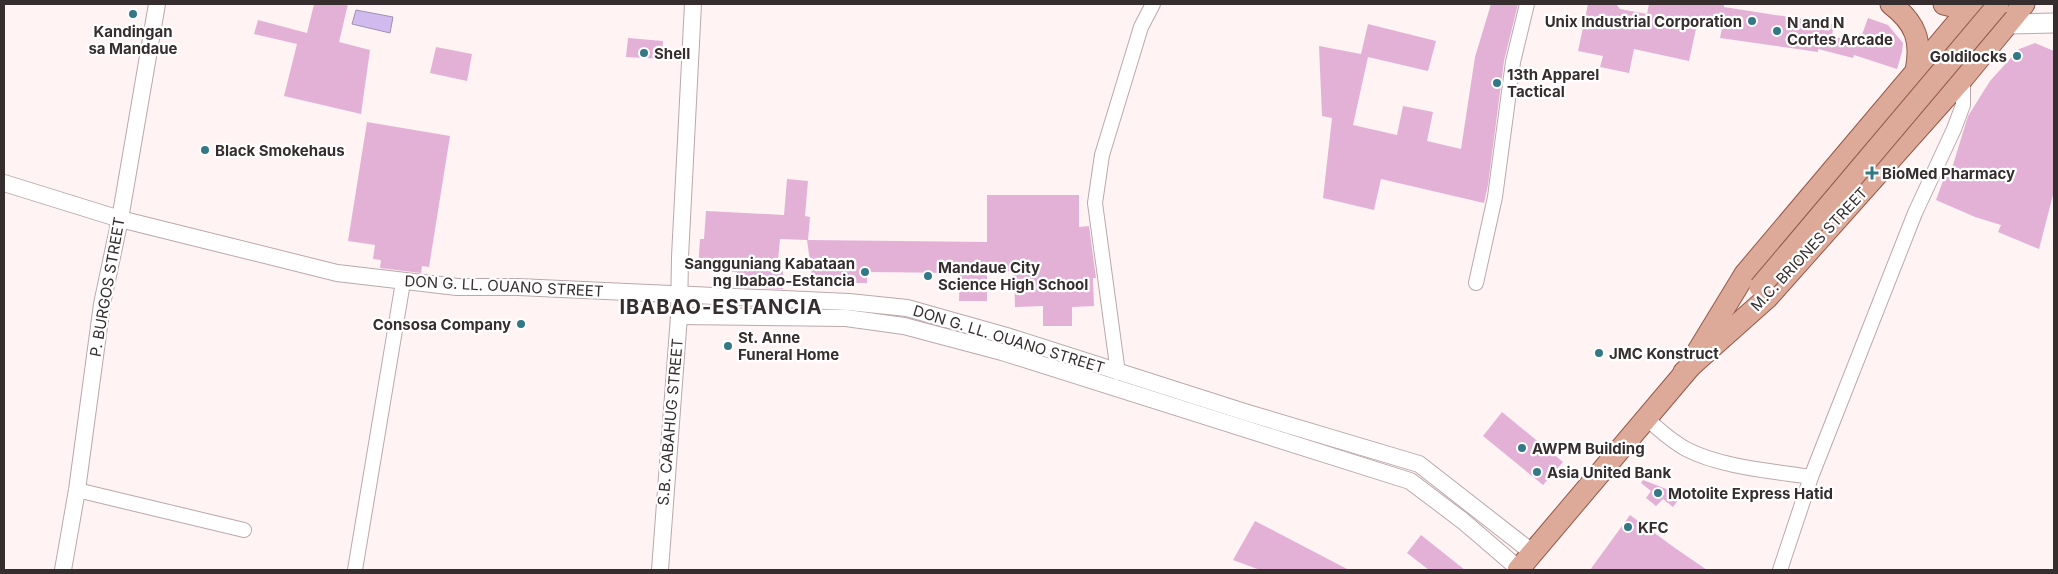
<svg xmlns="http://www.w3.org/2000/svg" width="2058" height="574" viewBox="0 0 2058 574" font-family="Inter,sans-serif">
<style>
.water{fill:#d1baee;stroke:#a290b4}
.building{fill:#e3b1d6}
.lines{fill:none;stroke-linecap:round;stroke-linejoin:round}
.minor-casing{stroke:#bba8ab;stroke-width:16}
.tertiary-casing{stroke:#bba8ab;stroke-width:18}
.secondary-casing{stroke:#bba8ab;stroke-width:21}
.primary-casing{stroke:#945947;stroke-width:23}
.minor{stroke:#fff;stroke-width:14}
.tertiary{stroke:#fff;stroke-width:16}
.secondary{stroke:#fff;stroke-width:19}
.primary{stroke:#dda999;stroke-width:21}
.primary-bridge-casing{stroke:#945947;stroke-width:23;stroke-linecap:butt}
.primary-bridge{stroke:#dda999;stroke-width:21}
.poi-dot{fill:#327885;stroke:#fff;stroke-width:2}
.labels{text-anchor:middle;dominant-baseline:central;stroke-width:4.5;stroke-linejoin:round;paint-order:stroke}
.poi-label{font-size:15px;font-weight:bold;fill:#352d2e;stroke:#fff;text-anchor:start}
.street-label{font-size:15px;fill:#352d2e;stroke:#fff}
.district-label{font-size:20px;font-weight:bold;letter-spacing:1px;fill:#352d2e;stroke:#fff}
</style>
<rect width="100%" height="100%" fill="#fff3f4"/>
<polygon class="water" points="356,10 393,17 390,33 352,24"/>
<g class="building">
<polygon points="314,4 348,4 339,42 370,50 361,114 284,96 297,44 254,34 258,20 307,33"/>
<polygon points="1491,4 1518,4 1504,61 1488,185 1484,203 1381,179 1374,210 1323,198 1332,118 1322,116 1319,46 1361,54 1368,24 1436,41 1428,71 1368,57 1353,125 1397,135 1403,106 1433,112 1427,141 1461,149 1475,57"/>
<polygon points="1588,4 1616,4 1620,9 1647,14 1649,4 1717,4 1724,5 1724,7 1834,24 1832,36 1859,43 1868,18 1888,25 1903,43 1902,52 1897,69 1854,55 1853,58 1818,49 1818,52 1720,38 1722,28 1697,24 1689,61 1634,49 1629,73 1600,67 1603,56 1578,51"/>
<polygon points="628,38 663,41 662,59 626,57"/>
<polygon points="2035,43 2054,51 2054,191 2039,249 1998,232 2001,225 1975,217 1936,200 1948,167 1952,168 1968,116 1990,81 2019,49"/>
<polygon points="436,47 472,54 467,81 430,73"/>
<polygon points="367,122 450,136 429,267 422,266 421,273 380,268 381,260 373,259 375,245 348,241"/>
<polygon points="787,179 808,181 805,216 810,217 808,240 987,242 987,195 1079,195 1079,227 1089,226 1096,278 1093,278 1094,306 1072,307 1072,326 1043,326 1043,306 1015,307 1014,271 987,272 987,301 959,301 960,273 867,272 867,283 813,283 807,240 780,239 777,271 783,271 783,289 736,287 737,272 698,270 700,239 704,239 706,211 784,215"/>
<polygon points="1502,412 1563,462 1543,485 1483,436"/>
<polygon points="1643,480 1682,495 1673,507 1663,499 1656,506 1646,498 1651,491 1641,483"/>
<polygon points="1630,515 1675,548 1707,570 1590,570"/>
<polygon points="1255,521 1349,570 1260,570 1233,560"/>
<polygon points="1421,535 1465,570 1429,570 1407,553"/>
</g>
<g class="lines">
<g class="minor-casing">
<g id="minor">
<polyline points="1476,283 1495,197 1513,62 1527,4"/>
<polyline points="1118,373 1095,203 1102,155 1141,27 1153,4"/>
<path d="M1646,418C1658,429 1671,441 1686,449C1720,467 1772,471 1811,477"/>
<polyline points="77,490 244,530"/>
<polyline points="355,570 403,282"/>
<polyline points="1780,570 1811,477 1915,213 1954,129 1963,105 1963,78"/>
</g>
</g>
<g class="tertiary-casing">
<g id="tertiary">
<polyline points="4,183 120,219 337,273 457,287 518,287 849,302 907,308 1010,337 1248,413 1419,464 1533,553"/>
<polyline points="679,316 846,318 904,326 1002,352 1410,481 1463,521 1519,569"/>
<polyline points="63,570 77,490 102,304 120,219 157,4"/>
<polyline points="660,570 679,316 680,257 693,4"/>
</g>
</g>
<g class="secondary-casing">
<polyline id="secondary" points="2009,24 2054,23"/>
</g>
<g class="primary-casing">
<g id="primary">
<path d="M1891,4C1916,23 1922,41 1916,71"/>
<polyline points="1944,4 1980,13"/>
<polyline points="1698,351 1745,274 1973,4"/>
<polyline points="1684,372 1767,298 1963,78 2024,4"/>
<polyline points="1518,570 1694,362"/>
</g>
</g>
<use href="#minor" class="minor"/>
<use href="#tertiary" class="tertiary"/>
<use href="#secondary" class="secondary"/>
<use href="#primary" class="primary"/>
<g class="primary-bridge-casing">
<polyline id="primary-bridge" points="1760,287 1998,5"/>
</g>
<use href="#primary-bridge" class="primary-bridge"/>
</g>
<g class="poi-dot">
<circle cx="133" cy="14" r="5"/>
<circle cx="1752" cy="21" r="5"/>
<circle cx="1777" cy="31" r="5"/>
<circle cx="644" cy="53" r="5"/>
<circle cx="2017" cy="56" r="5"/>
<circle cx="1497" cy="83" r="5"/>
<circle cx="205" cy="150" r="5"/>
<path d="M1869.5 165.5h5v5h5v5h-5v5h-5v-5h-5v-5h5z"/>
<circle cx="865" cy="272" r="5"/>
<circle cx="928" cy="276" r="5"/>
<circle cx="521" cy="324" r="5"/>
<circle cx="728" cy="346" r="5"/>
<circle cx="1599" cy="353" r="5"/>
<circle cx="1522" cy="448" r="5"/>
<circle cx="1537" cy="472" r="5"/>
<circle cx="1658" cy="493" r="5"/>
<circle cx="1628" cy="527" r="5"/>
</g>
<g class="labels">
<g class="poi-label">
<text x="1742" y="21" text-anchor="end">Unix Industrial Corporation</text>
<text x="1787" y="22">N and N<tspan x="1787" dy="17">Cortes Arcade</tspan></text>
<text x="133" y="31" text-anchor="middle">Kandingan<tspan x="133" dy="17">sa Mandaue</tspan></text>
<text x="654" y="53">Shell</text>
<text x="2007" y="56" text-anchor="end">Goldilocks</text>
<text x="1507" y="74">13th Apparel<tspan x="1507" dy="17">Tactical</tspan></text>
<text x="215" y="150">Black Smokehaus</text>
<text x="1882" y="173">BioMed Pharmacy</text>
<text x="855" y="263" text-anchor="end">Sangguniang Kabataan<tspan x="855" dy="17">ng Ibabao-Estancia</tspan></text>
<text x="938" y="267">Mandaue City<tspan x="938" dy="17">Science High School</tspan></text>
<text x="511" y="324" text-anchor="end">Consosa Company</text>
<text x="738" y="337">St. Anne<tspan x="738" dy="17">Funeral Home</tspan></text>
<text x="1609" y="353">JMC Konstruct</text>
<text x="1532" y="448">AWPM Building</text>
<text x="1547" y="472">Asia United Bank</text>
<text x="1668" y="493">Motolite Express Hatid</text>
<text x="1638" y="527">KFC</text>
</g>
<g class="street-label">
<text transform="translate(1809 249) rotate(-47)">M.C. BRIONES STREET</text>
<text transform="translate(504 286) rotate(3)">DON G. LL. OUANO STREET</text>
<text transform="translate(107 287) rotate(-80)">P. BURGOS STREET</text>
<text transform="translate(1009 339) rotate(17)">DON G. LL. OUANO STREET</text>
<text transform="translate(670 422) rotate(-85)">S.B. CABAHUG STREET</text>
</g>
<g class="district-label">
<text x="721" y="307">IBABAO-ESTANCIA</text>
</g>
</g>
<rect width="2058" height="574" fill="none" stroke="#352d2e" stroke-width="10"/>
</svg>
